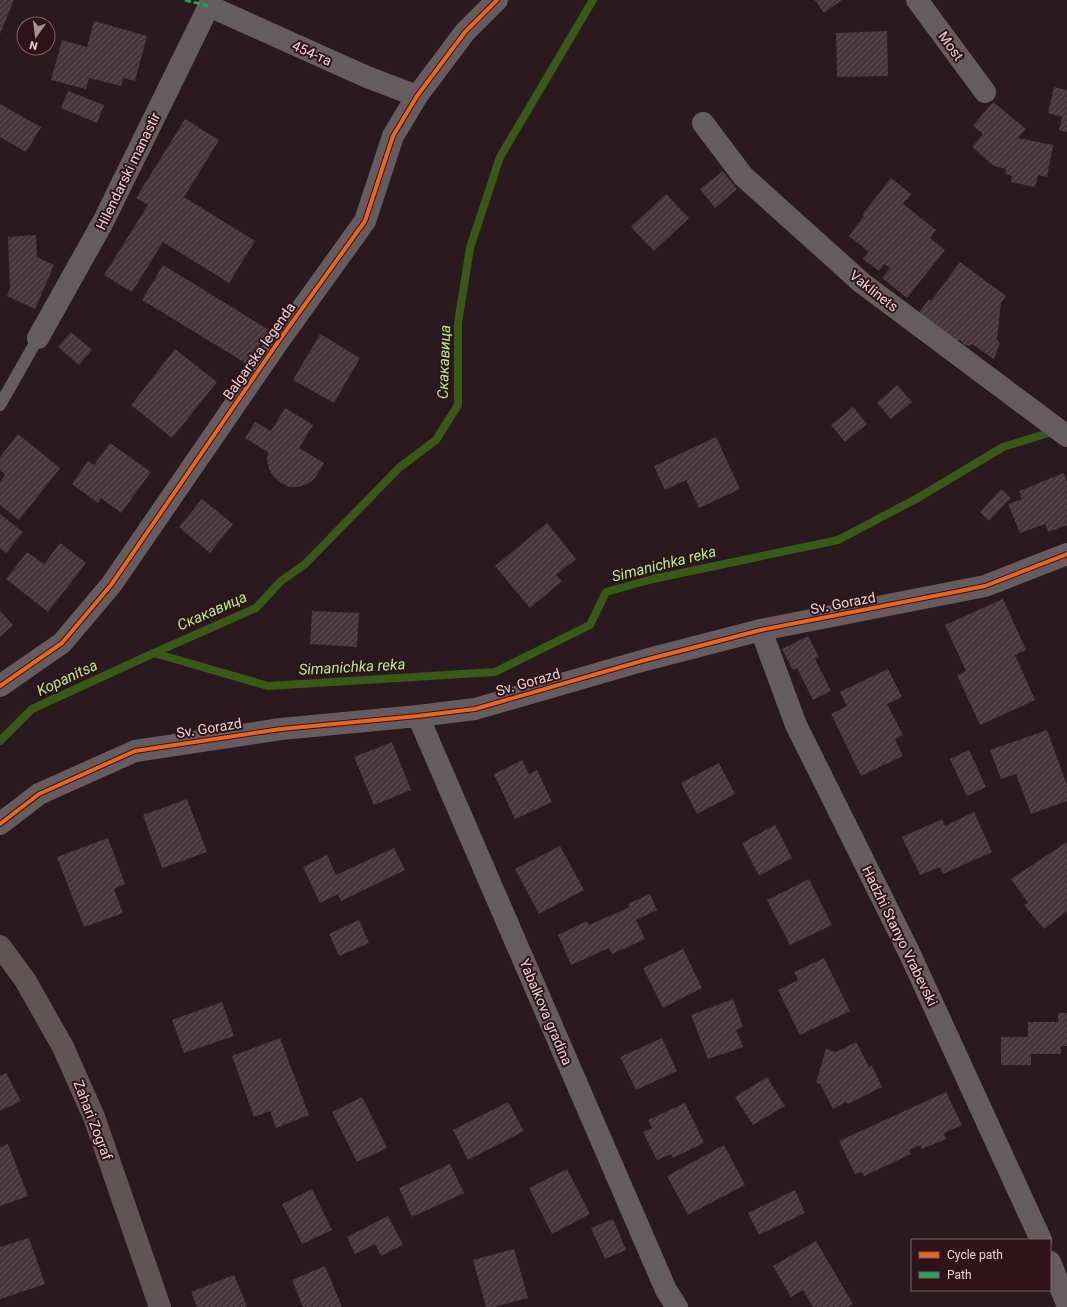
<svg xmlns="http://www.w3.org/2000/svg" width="1067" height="1307" viewBox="0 0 1067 1307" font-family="Roboto,sans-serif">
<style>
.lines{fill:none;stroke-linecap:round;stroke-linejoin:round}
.stream{stroke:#385a16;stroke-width:8}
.building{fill:url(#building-hatch)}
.lane{stroke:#645c5e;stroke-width:12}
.street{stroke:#645c5e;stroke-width:22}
.secondary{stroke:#605457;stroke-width:22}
.quiet{stroke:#20a55d;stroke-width:3;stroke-dasharray:6 3;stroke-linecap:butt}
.cycleway-casing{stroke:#30131a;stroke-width:6}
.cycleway{stroke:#eb651d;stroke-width:4}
.labels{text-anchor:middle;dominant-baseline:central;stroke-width:4;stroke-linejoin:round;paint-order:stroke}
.street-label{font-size:14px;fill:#e8d4d7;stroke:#30131a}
.water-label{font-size:15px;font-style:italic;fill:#b2ec88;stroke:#30131a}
</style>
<defs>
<pattern id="building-hatch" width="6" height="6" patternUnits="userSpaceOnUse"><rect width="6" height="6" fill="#45373b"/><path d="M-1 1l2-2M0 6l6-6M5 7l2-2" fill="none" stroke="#605357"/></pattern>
</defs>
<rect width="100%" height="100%" fill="#2a191e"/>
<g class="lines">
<g class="stream">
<polyline points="154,653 268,686 495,672 590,625 606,592 653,579 838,540 916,499 1003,447 1055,431"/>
<polyline points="0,741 32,709 154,653 256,608 281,581 305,564 400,467 436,440 458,405 458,323 470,248 500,157 593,0"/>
</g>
</g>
<g class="building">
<polygon points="0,0 14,0 0,34"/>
<polygon points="815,0 842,0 824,13"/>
<polygon points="94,21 147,36 135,81 123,78 121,86 89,78 86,89 51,80 62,40 87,47"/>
<polygon points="887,31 888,76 837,77 836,33"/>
<polygon points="1054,87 1067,90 1067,132 1059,130 1062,117 1048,113"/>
<polygon points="68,91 104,105 97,123 61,108"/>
<polygon points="993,102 1026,129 1018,138 1053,145 1047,177 1038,175 1035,187 1011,182 1012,176 1005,174 1006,169 994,166 972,147 983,134 973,126"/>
<polygon points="0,104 41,127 26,152 0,137"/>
<polygon points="185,119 219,140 184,197 255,241 229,283 163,242 132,292 104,275 148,205 136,198"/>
<polygon points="723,171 737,189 715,208 700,189"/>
<polygon points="891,178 911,194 903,204 936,230 930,238 945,250 907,298 882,278 890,268 884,264 879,271 863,259 869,252 849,236 864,216 862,215"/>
<polygon points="666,194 689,218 654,251 631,227"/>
<polygon points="36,235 37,257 54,265 35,309 7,296 10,288 8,237"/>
<polygon points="960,262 1006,296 1001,303 997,339 1000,343 994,359 972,344 969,346 964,345 960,340 955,342 918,314 929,299 931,301"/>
<polygon points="163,265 269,330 247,364 142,300"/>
<polygon points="71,332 92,350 79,365 58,347"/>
<polygon points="320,334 360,358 334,403 293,380"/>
<polygon points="175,349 217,382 172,438 131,405"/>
<polygon points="897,385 912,402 891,419 877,403"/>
<polygon points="853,407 867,424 845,442 831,425"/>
<polygon points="285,408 313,425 299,448 324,463 315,478 307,484 298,487 289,487 281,483 274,477 269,469 267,460 268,452 245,438 255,422 271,431"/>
<polygon points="18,434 60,468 19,520 0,505 0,482 5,475 0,470 0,457"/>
<polygon points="716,437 740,489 699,508 686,480 665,490 654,466"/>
<polygon points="110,443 151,472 121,513 101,498 98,503 72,484 88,461 94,465"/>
<polygon points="1064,473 1067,482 1067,525 1048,532 1045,524 1020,533 1008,504 1022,499 1019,491"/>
<polygon points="1001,489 1011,498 989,521 980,512"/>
<polygon points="202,499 233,524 210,553 179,527"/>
<polygon points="0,514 23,532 6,553 0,548"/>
<polygon points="547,523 576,559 556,575 562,581 530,608 495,566"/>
<polygon points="60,543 86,563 48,612 6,579 27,552 44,564"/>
<polygon points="1003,599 1026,650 1015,655 1035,700 980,725 957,675 966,671 945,625"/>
<polygon points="0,611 13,625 0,637"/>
<polygon points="312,611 359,613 357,647 310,644"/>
<polygon points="808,636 819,657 815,659 831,691 813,700 797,668 793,670 782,649"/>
<polygon points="888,669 902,697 887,704 903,735 895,739 903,756 861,776 831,714 847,706 840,692"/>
<polygon points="1047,730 1067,785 1067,801 1031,814 1016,774 1001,779 990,750"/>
<polygon points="392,742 411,790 374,805 354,757"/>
<polygon points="969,750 986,787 967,796 950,759"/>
<polygon points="522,760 529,774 537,770 552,802 515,819 494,774"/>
<polygon points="719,763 735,794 697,814 681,783"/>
<polygon points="187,799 207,852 162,868 143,815"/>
<polygon points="974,812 992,852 943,874 940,867 920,875 902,837 942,819 945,826"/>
<polygon points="775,825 792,858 759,876 742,843"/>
<polygon points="108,838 125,884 114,889 123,913 84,927 57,857"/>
<polygon points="1067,842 1067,911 1044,929 1024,905 1028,903 1011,879"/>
<polygon points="560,846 584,890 539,914 515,869"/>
<polygon points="394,848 405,870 341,901 338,894 320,903 303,867 327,855 336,875"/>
<polygon points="809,879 832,925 790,945 767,900"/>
<polygon points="650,894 657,910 636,920 645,939 612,954 609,948 571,965 558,935 587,921 589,925 630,907 628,904"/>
<polygon points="359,920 369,943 339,956 329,934"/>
<polygon points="683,949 702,988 663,1008 643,968"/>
<polygon points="824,958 850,1011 800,1035 778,990 798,980 794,972"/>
<polygon points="733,999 743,1027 736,1030 743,1047 708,1059 691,1015"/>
<polygon points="222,1002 234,1036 184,1053 172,1020"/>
<polygon points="1058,1013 1067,1013 1067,1046 1061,1046 1061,1054 1031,1054 1031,1065 1001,1065 1001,1037 1028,1037 1028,1022 1058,1022"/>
<polygon points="280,1038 309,1115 276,1128 270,1111 254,1117 232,1056"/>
<polygon points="662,1038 677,1071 636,1090 620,1057"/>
<polygon points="856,1042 869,1067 872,1066 882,1087 848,1104 846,1102 833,1109 820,1084 816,1083 826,1049 836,1052"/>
<polygon points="6,1073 21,1101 0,1111 0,1076"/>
<polygon points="767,1077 785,1106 753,1125 735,1097"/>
<polygon points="946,1092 962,1125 944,1133 946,1139 922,1149 920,1145 909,1150 911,1154 864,1176 862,1172 855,1174 839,1141"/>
<polygon points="362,1097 387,1148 357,1162 332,1112"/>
<polygon points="508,1102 524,1131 468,1160 453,1130"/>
<polygon points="685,1103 704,1143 673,1158 671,1154 657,1160 643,1132 652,1128 648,1120"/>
<polygon points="8,1144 28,1196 0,1206 0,1147"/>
<polygon points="724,1145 745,1185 688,1215 667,1176"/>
<polygon points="450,1164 464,1193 412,1217 399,1188"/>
<polygon points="567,1169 590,1214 552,1234 529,1188"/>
<polygon points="312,1189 332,1230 302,1244 282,1204"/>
<polygon points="795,1190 805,1213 759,1235 748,1213"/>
<polygon points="388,1216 403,1245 381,1256 375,1244 355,1254 347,1237"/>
<polygon points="613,1219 626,1250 605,1259 591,1228"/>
<polygon points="29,1238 45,1284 0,1299 0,1247"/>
<polygon points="816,1241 853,1304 848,1307 813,1307 803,1290 791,1297 773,1266"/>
<polygon points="514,1249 528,1298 494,1307 486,1307 473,1260"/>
<polygon points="325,1266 342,1307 303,1307 292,1280"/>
<polygon points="234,1275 247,1306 244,1307 197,1307 191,1292"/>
</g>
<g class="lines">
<polyline class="lane" points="0,405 38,338"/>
<g class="street">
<polyline points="917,0 985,92"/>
<polyline points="209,6 367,77 417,96"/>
<polyline points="703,123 743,176 862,283 1067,436"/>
<polyline points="38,338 103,222 209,6 210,0"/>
<polyline points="761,630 796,725 909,952 1041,1240"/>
<polyline points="0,686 62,643 111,585 278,342 365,221 393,136 417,96 465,32 497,0"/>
<polyline points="418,716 666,1290 677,1307"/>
<polyline points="0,824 39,794 135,751 281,729 418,716 475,709 645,660 761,630 985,586 1067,554"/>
<polyline points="1050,1262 1067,1304"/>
</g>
<polyline class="secondary" points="0,946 25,980 63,1047 94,1117 160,1307"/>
<polyline class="quiet" points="185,0 209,6"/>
<g class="cycleway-casing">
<g id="cycleway">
<polyline points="0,686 62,643 111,585 278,342 365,221 393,136 417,96 465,32 497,0"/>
<polyline points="0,824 39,794 135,751 281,729 418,716 475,709 645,660 761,630 985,586 1067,554"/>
</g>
</g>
<use href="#cycleway" class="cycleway"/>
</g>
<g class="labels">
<g class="street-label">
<text transform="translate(951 46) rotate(54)">Most</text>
<text transform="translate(312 53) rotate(24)">454-та</text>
<text transform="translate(128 171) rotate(-64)">Hilendarski manastir</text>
<text transform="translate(874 291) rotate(38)">Vaklinets</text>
<text transform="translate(259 351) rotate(-55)">Balgarska legenda</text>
<text transform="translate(843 603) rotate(-11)">Sv. Gorazd</text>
<text transform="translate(528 682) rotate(-16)">Sv. Gorazd</text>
<text transform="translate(209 728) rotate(-9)">Sv. Gorazd</text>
<text transform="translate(900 936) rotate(64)">Hadzhi Stanyo Vrabevski</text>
<text transform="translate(546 1012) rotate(67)">Yabalkova gradina</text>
<text transform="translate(93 1120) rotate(69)">Zahari Zograf</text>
</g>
<g class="water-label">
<text transform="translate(444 362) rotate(-88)">Скакавица</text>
<text transform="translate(664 564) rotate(-14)">Simanichka reka</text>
<text transform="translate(212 611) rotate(-24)">Скакавица</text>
<text transform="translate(352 667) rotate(-3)">Simanichka reka</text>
<text transform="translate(67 678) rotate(-25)">Kopanitsa</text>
</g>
</g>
<rect x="911" y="1239" width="140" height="52" fill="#30131a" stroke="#7a6066"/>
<rect x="919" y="1252" width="20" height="6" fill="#eb651d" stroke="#7a6066"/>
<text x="947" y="1259" font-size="12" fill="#e8d4d7">Cycle path</text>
<rect x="919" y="1272" width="20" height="6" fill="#20a55d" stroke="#7a6066"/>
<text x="947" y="1279" font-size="12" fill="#e8d4d7">Path</text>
<g transform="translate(36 36) rotate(194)"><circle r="19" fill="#30131a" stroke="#7a6066"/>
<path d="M0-3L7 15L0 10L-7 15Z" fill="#a69396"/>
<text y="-6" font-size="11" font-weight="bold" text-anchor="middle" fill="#e8d4d7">N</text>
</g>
</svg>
